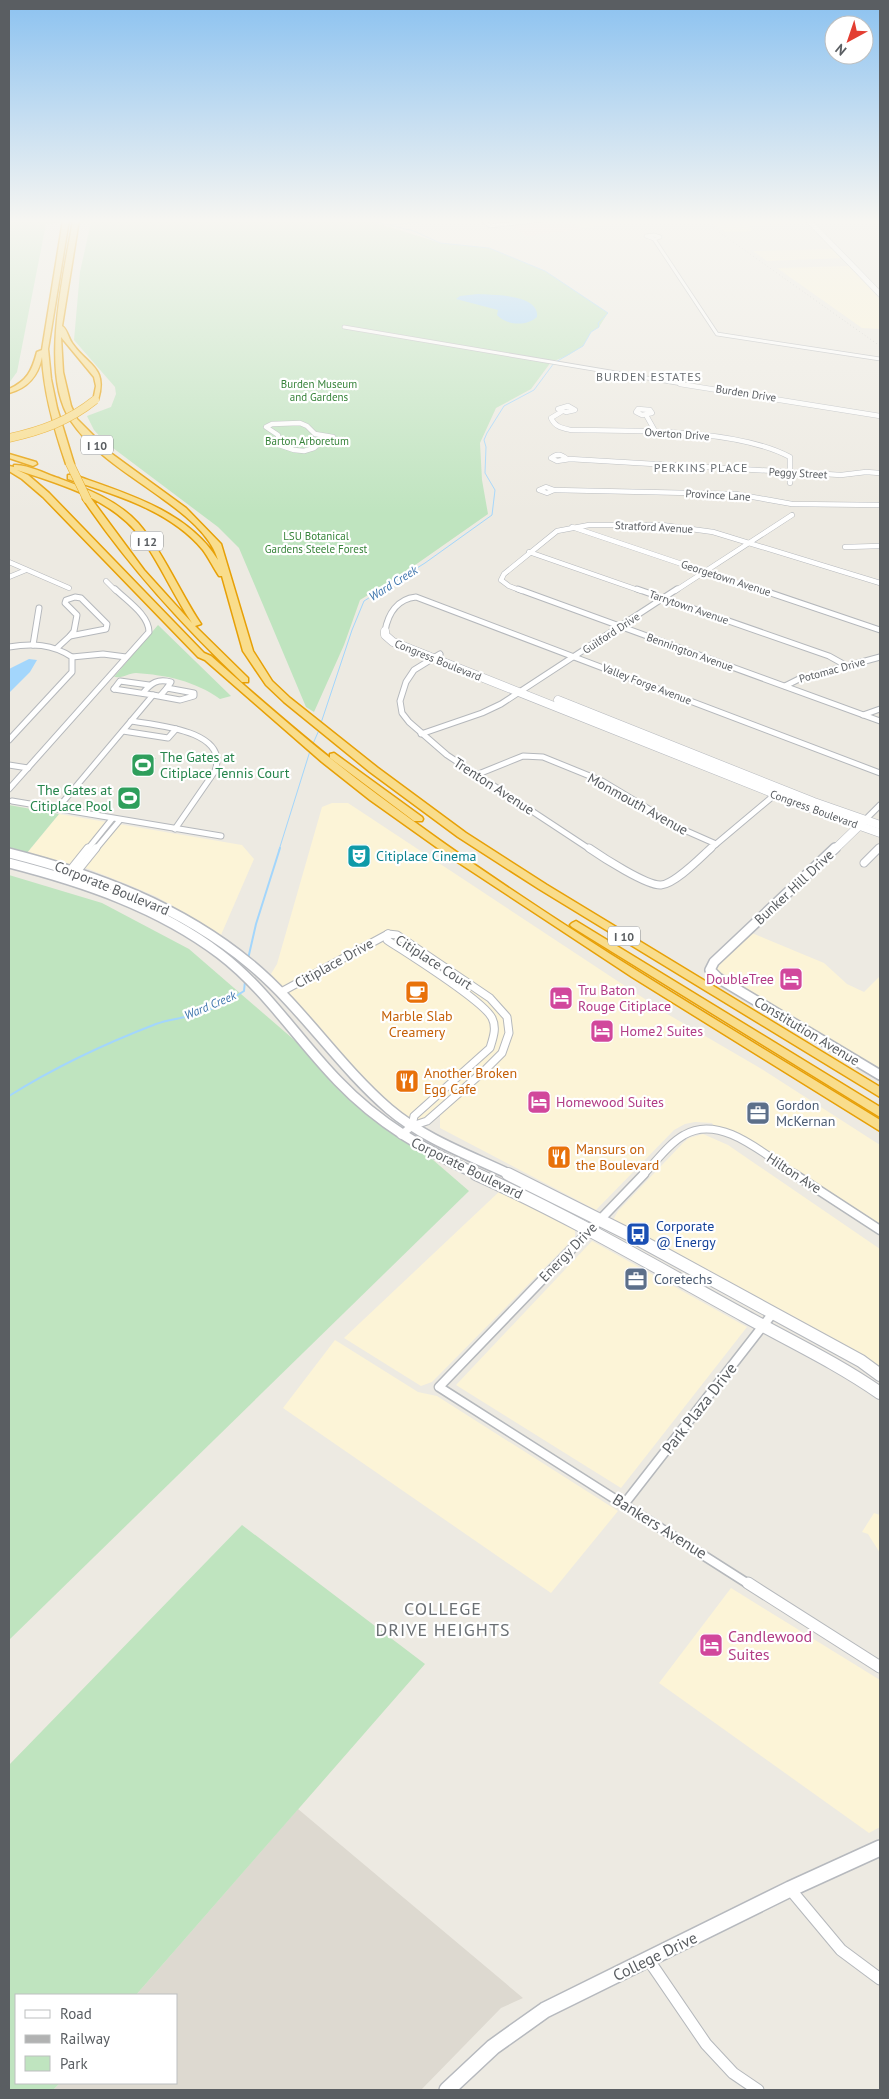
<svg xmlns="http://www.w3.org/2000/svg" width="889" height="2099" viewBox="0 0 889 2099" font-family="'PT Sans',sans-serif">
<style>
.commercial{fill:#fcf4d7}
.education{fill:#ddd9d0}
.medical{fill:#fae0de}
.green{fill:#bfe4bf}
.water{fill:#a3d6fc}
.lines{fill:none;stroke-linecap:round;stroke-linejoin:round}
.stream-far1{stroke:#a3d6fc;stroke-width:1}
.stream{stroke:#a3d6fc;stroke-width:2}
.street-far5-casing{stroke:#b5b8bc;stroke-width:4.5}
.street-far4-casing{stroke:#b5b8bc;stroke-width:5.5}
.street-far3-casing{stroke:#b5b8bc;stroke-width:7}
.street-far2-casing{stroke:#b5b8bc;stroke-width:9}
.street-far1-casing{stroke:#b5b8bc;stroke-width:11}
.street-casing{stroke:#b5b8bc;stroke-width:13}
.secondary-far4-casing{stroke:#b6b9be;stroke-width:6}
.secondary-far3-casing{stroke:#b6b9be;stroke-width:9}
.secondary-far2-casing{stroke:#b6b9be;stroke-width:12}
.secondary-far1-casing{stroke:#b6b9be;stroke-width:14}
.secondary-casing{stroke:#b6b9be;stroke-width:18}
.highway-casing{stroke:#e7a007;stroke-width:3}
.street-far5{stroke:#fff;stroke-width:3}
.street-far4{stroke:#fff;stroke-width:4.5}
.street-far3{stroke:#fff;stroke-width:5}
.street-far2{stroke:#fff;stroke-width:7}
.street-far1{stroke:#fff;stroke-width:8}
.street{stroke:#fff;stroke-width:11}
.secondary-far4{stroke:#fff;stroke-width:5}
.secondary-far3{stroke:#fff;stroke-width:8}
.secondary-far2{stroke:#fff;stroke-width:9}
.secondary-far1{stroke:#fff;stroke-width:12}
.secondary{stroke:#fff;stroke-width:15}
.highway{fill:#f9dd8c;fill-rule:evenodd}
.rail{stroke:#b1b2b2;stroke-width:1;stroke-dasharray:0.5 3;stroke-linecap:butt}
.highway-bridge-casing{stroke:#e7a007;stroke-width:9;stroke-linecap:butt}
.highway-bridge{stroke:#f9dd8c;stroke-width:8}
.labels{text-anchor:middle;dominant-baseline:central;stroke-width:4.5;stroke-linejoin:round;paint-order:stroke}
.far-park-label{font-size:11px;fill:#38843b;stroke:#fff}
.far-street-label{font-size:11px;fill:#5a5e62;stroke:#fff}
.far-neighbourhood-label{font-size:12px;letter-spacing:1px;fill:#6b7074;stroke:#fff}
.shield{fill:#fff;stroke:#8c8e91;stroke-width:1}
.shield-label{font-size:12px;font-weight:bold;fill:#5a5e62}
.far-water-label{font-size:12px;font-style:italic;fill:#4177ae;stroke:#fff}
.leisure-label{font-size:14px;fill:#27864d;stroke:#fff;text-anchor:start}
.street-label{font-size:14px;fill:#5a5e62;stroke:#fff}
.culture-label{font-size:14px;fill:#0d838f;stroke:#fff;text-anchor:start}
.hotel-label{font-size:14px;fill:#b23c85;stroke:#fff;text-anchor:start}
.food-label{font-size:14px;fill:#c56008;stroke:#fff;text-anchor:start}
.service-label{font-size:14px;fill:#4e5e75;stroke:#fff;text-anchor:start}
.transit-label{font-size:14px;fill:#164399;stroke:#fff;text-anchor:start}
.near-street-label{font-size:16px;fill:#5a5e62;stroke:#fff}
.near-hotel-label{font-size:16px;fill:#b23c85;stroke:#fff;text-anchor:start}
.near-neighbourhood-label{font-size:18px;letter-spacing:1px;fill:#6b7074;stroke:#fff}
</style>
<rect width="100%" height="100%" fill="#edeae2"/>
<g class="commercial">
<polygon points="568,220 643,220 580,228"/>
<polygon points="708,220 804,220 807,224 748,225 752,231 725,232"/>
<polygon points="833,249 843,258 767,261 753,251"/>
<polygon points="850,266 880,300 880,329 862,328 777,268"/>
<polygon points="332,803 348,803 669,1015 760,1068 880,1145 880,1230 744,1140 715,1129 712,1123 695,1122 685,1124 674,1130 596,1210 440,1128 440,1110 421,1127 400,1114 396,1107 373,1090 271,974 277,964 322,807"/>
<polygon points="59,814 242,845 254,859 221,935 157,897 129,885 86,868 26,854"/>
<polygon points="747,931 824,963 847,984 864,992 880,976 880,1075 713,974 714,962"/>
<polygon points="703,1134 728,1145 880,1249 880,1374 670,1250 613,1220 618,1211 683,1143 689,1138"/>
<polygon points="502,1189 575,1227 575,1237 432,1382 421,1386 344,1338"/>
<polygon points="592,1241 747,1327 621,1488 456,1385"/>
<polygon points="335,1340 418,1392 437,1396 618,1511 551,1593 283,1408"/>
<polygon points="874,1513 880,1515 880,1553 868,1534 862,1532"/>
<polygon points="731,1588 880,1680 880,1827 869,1833 659,1683"/>
</g>
<polygon class="education" points="298,1809 523,1998 501,2008 421,2090 53,2090 60,2083 176,2083 176,1995 136,1995"/>
<polygon class="medical" points="492,220 568,220 582,229 526,236 508,223 496,223"/>
<g class="green">
<polygon points="9,220 368,220 440,243 489,248 545,271 608,313 599,327 591,332 583,346 567,356 551,362 531,389 496,408 480,443 482,480 488,514 408,570 360,600 344,645 314,712 306,707 239,548 218,527 105,442 94,430 87,416 111,407 116,394 115,387 74,340 80,272 91,222 46,224 17,372 9,383"/>
<path d="M158,625L231,696L220,699C195,681 166,675 136,673C128,673 126,678 114,677Z"/>
<polygon points="143,756 156,758 144,773 131,771"/>
<polygon points="9,805 59,814 26,854 9,850"/>
<polygon points="9,875 102,903 189,949 469,1191 9,1640"/>
<polygon points="242,1525 425,1664 136,1995 16,1995 16,2083 60,2083 53,2090 9,2090 9,1765"/>
</g>
<g class="water">
<path d="M478,294C493,295 540,294 537,317C526,327 506,325 497,315L498,310L456,299L460,296Z"/>
<polygon points="29,659 37,660 30,672 9,693 9,669"/>
</g>
<g class="lines">
<g class="stream-far1">
<polyline points="391,225 436,220"/>
<polyline points="321,723 352,630 364,601 425,563 492,515 495,490 485,473 486,447 484,440 487,433 504,406 534,390 554,363 583,346 591,332 599,327 598,323 608,313 545,271 489,248 440,243 414,231 368,220"/>
<polyline points="312,746 319,730"/>
<polyline points="279,850 310,751"/>
</g>
<g class="stream">
<polyline points="248,959 256,924 280,848"/>
<path d="M9,1096C55,1067 104,1044 156,1024C166,1020 178,1019 189,1016C208,1012 228,1002 244,991L245,981"/>
</g>
<g class="street-far5-casing">
<g id="street-far5">
<polyline points="482,220 490,226 543,220"/>
<polygon points="654,235 660,237 654,239 646,236"/>
<polyline points="654,239 717,334 880,359"/>
<polyline points="344,327 688,385"/>
</g>
</g>
<g class="street-far4-casing">
<g id="street-far4">
<polyline points="680,384 880,416"/>
<polygon points="568,406 575,410 566,412 558,409"/>
<polygon points="638,409 650,410 652,413 642,415 636,412"/>
<path d="M561,412L551,418C555,427 562,428 571,430C634,431 735,428 790,457V483"/>
<polyline points="646,415 655,431"/>
<polyline points="327,437 314,448 304,451 294,450 279,445 278,435 266,427 272,424 300,423 307,426 315,434 333,437"/>
<path d="M567,459C561,454 557,453 551,458L557,461L570,459L841,475L866,472L880,473"/>
<polygon points="546,487 554,490 547,493 539,490"/>
<polyline points="554,490 736,494 792,504 880,505"/>
<polyline points="572,527 762,591"/>
<polyline points="845,547 880,546"/>
<polyline points="529,552 641,591"/>
<polyline points="9,562 69,588"/>
<polyline points="9,577 26,570"/>
<polyline points="106,581 116,591"/>
<polyline points="522,591 509,586 501,580 504,574 557,531 589,525 662,525 713,532 880,583"/>
<polyline points="675,591 792,515"/>
</g>
</g>
<g class="street-far3-casing">
<g id="street-far3">
<polyline points="518,589 880,721"/>
<polyline points="637,589 829,656 847,666"/>
<polyline points="759,589 880,630"/>
<polygon points="75,597 81,598 107,624 106,629 70,636 74,631 77,615 65,603 66,600"/>
<path d="M385,631C388,614 397,599 416,597L880,773"/>
<polyline points="33,645 39,608"/>
<path d="M9,647C32,643 52,644 72,657V672L9,740"/>
<polyline points="57,648 70,636"/>
<polyline points="440,654 414,670 406,682 400,701 402,713 409,722 447,755 591,850"/>
<polyline points="72,657 103,654 126,657"/>
<polyline points="785,686 799,679 880,657"/>
<polyline points="114,689 120,681 149,685"/>
<path d="M143,693C151,683 158,678 171,682L167,688"/>
<polyline points="153,695 180,700 194,696 194,693 167,688 160,696"/>
<polyline points="863,715 880,709"/>
<path d="M131,721C155,725 230,730 215,771L175,829"/>
<polyline points="123,731 168,738 176,729"/>
<polyline points="421,734 482,713 501,704 677,589"/>
<polyline points="9,765 28,768"/>
<polyline points="476,775 523,756 543,757 602,781 682,829 716,844"/>
<path d="M9,789L149,632C149,615 127,601 115,589"/>
<polyline points="12,801 221,836"/>
<polyline points="57,809 153,695 114,689"/>
<polyline points="866,819 880,805"/>
<polyline points="87,850 112,819"/>
<polyline points="95,850 120,820"/>
<polyline points="709,850 778,792"/>
<polyline points="877,850 880,847"/>
</g>
</g>
<g class="street-far2-casing">
<g id="street-far2">
<path d="M589,848C602,857 647,886 661,885C675,884 700,858 711,848"/>
<polyline points="864,863 879,848"/>
<polyline points="68,873 88,848"/>
<polyline points="75,874 96,848"/>
<polyline points="388,934 397,935 490,998 507,1017 509,1033 502,1053 485,1070 427,1121 412,1126 401,1135"/>
<path d="M388,934L387,940C408,954 483,1000 492,1018C497,1028 493,1038 490,1048L414,1116L412,1126"/>
<polyline points="281,992 388,934"/>
<path d="M643,1175C656,1162 668,1144 684,1135C721,1113 766,1156 796,1175"/>
</g>
</g>
<g class="street-far1-casing">
<g id="street-far1">
<polyline points="644,1174 439,1387 750,1585"/>
<polyline points="794,1174 880,1230"/>
<polyline points="625,1503 773,1313"/>
</g>
</g>
<g class="street-casing">
<g id="street">
<polyline points="748,1583 880,1667"/>
<polyline points="790,1889 841,1950 880,1979"/>
<polyline points="648,1959 706,2044 733,2073 758,2090"/>
</g>
</g>
<g class="secondary-far4-casing">
<polyline id="secondary-far4" points="808,220 880,294"/>
</g>
<g class="secondary-far3-casing">
<g id="secondary-far3">
<polyline points="385,631 385,635 393,642 815,810 880,833"/>
<polyline points="558,700 814,802 880,825"/>
<polyline points="834,850 863,822"/>
</g>
</g>
<g class="secondary-far2-casing">
<g id="secondary-far2">
<polyline points="835,848 714,962 710,970 718,978 880,1075"/>
<path d="M9,853C96,875 180,906 250,964C302,1007 338,1065 389,1109C424,1139 469,1155 511,1175"/>
<path d="M9,863C83,882 158,907 220,954C266,989 298,1040 338,1081C379,1124 426,1151 479,1175"/>
</g>
</g>
<g class="secondary-far1-casing">
<g id="secondary-far1">
<path d="M476,1174C569,1216 656,1267 745,1316C790,1341 837,1363 880,1393"/>
<polyline points="508,1174 632,1236 861,1361 880,1375"/>
</g>
</g>
<g class="secondary-casing">
<polyline id="secondary" points="447,2090 493,2047 545,2010 790,1889 880,1848"/>
</g>
<g class="highway-casing">
<g id="highway">
<path d="M63,220H69L48,349L51,379L57,408L74,464L70,466L66,464C54,429 44,394 42,357C38,376 28,388 9,393V389C27,381 32,371 37,352L42,350Z"/>
<path d="M73,220H79L62,326C67,329 68,337 72,343C88,366 108,367 98,400L93,401L96,386L94,377L61,337L63,372L71,406L77,419L112,454L186,508L221,544L253,651L272,681L290,698L378,768L466,833L547,885L880,1087V1097L539,889L458,837L370,772L284,702L266,685L243,651L222,576H219C213,567 209,558 203,550C170,510 115,495 68,479V475H74C125,493 188,511 218,560C211,535 184,514 163,499C132,476 93,454 71,421C39,374 64,274 73,220Z"/>
<polygon points="9,454 36,462 37,464 33,466 9,458"/>
<path d="M14,465C27,464 46,474 58,478C87,489 117,500 138,523C164,553 179,591 201,624L195,626L248,678V682H242C183,626 129,567 83,499L90,497L144,570L192,623C174,596 161,566 143,540C113,499 63,485 17,470L28,475L49,493L204,653L211,656C265,704 320,752 378,795C537,915 711,1016 880,1120V1131L632,977L453,859L370,800L322,762L205,660L198,657L43,497L22,479L9,471V466L14,467Z"/>
<polygon points="334,753 422,817 423,819 422,821 414,821 330,758 330,754"/>
<polygon points="576,921 880,1107 880,1117 572,927 570,925 572,923"/>
</g>
</g>
<use href="#street-far5" class="street-far5"/>
<use href="#street-far4" class="street-far4"/>
<use href="#street-far3" class="street-far3"/>
<use href="#street-far2" class="street-far2"/>
<use href="#street-far1" class="street-far1"/>
<use href="#street" class="street"/>
<use href="#secondary-far4" class="secondary-far4"/>
<use href="#secondary-far3" class="secondary-far3"/>
<use href="#secondary-far2" class="secondary-far2"/>
<use href="#secondary-far1" class="secondary-far1"/>
<use href="#secondary" class="secondary"/>
<use href="#highway" class="highway"/>
<polyline class="rail" points="702,220 880,346"/>
<g class="highway-bridge-casing">
<g id="highway-bridge">
<path d="M9,438C41,431 69,421 95,400"/>
<polyline points="70,464 87,499"/>
</g>
</g>
<use href="#highway-bridge" class="highway-bridge"/>
</g>
<linearGradient id="sky" x2="0" y2="1"><stop stop-color="#8cc2f0"/><stop offset="0.43" stop-color="#f7f6f2"/><stop offset="1" stop-color="#f7f6f2" stop-opacity="0"/></linearGradient>
<rect width="889" height="514" fill="url(#sky)"/>
<defs>
<g id="stadium-square" transform="scale(1.25)"><rect x="-9" y="-9" width="18" height="18" rx="4" fill="#2e9e5b" stroke="#fff"/><path d="M0-5a6.5 5 0 1 0 0 10a6.5 5 0 1 0 0-10ZM-3.5-1.8h7v3.6h-7Z" fill="#fff"/></g>
<g id="theatre-square" transform="scale(1.25)"><rect x="-9" y="-9" width="18" height="18" rx="4" fill="#0f9aa8" stroke="#fff"/><path d="M-5-5.5Q0-4 5-5.5V0Q5 5 0 6Q-5 5-5 0ZM-3.3-2.5H-1v1.5H-3.3ZM1-2.5H3.3v1.5H1ZM-2.8 1Q0 5.5 2.8 1Z" fill="#fff"/></g>
<g id="hotel-square" transform="scale(1.25)"><rect x="-9" y="-9" width="18" height="18" rx="4" fill="#d1479c" stroke="#fff"/><path d="M-6-4.5h1.5V1H6V5H4.5V3h-9V5H-6ZM-4 0a1.8 1.8 0 1 1 3.6 0ZM.5 0V-2.5h3Q6-2.5 6 0Z" fill="#fff"/></g>
<g id="cafe-square" transform="scale(1.25)"><rect x="-9" y="-9" width="18" height="18" rx="4" fill="#e8710a" stroke="#fff"/><path d="M-5.5-4.5H6V0H3Q3 3.5 0 3.5H-2.5Q-5.5 3.5-5.5 0ZM3-3.2v2h1.7v-2ZM-6 4.5H4V6H-6Z" fill="#fff"/></g>
<g id="restaurant-square" transform="scale(1.25)"><rect x="-9" y="-9" width="18" height="18" rx="4" fill="#e8710a" stroke="#fff"/><path d="M-5-6h1v4h1v-4h1v4h1v-4h1v5L-1.5 .5V6h-2V.5L-5-1ZM5-6V6H3V1.5H1.5Q1.5-4 5-6Z" fill="#fff"/></g>
<g id="office-square" transform="scale(1.25)"><rect x="-9" y="-9" width="18" height="18" rx="4" fill="#5c6f8a" stroke="#fff"/><path d="M-6-3h4V-5.5h4V-3h4V5H-6ZM-1-4.5V-3h2v-1.5ZM-6 0V1H6V0Z" fill="#fff"/></g>
<g id="bus-square" transform="scale(1.25)"><rect x="-9" y="-9" width="18" height="18" rx="4" fill="#1a4fb4" stroke="#fff"/><path d="M-5-6H5V4H4V6H2V4H-2V6H-4V4H-5ZM-3.5-4V0h7V-4ZM-3.5 1.2v1.5H-2V1.2ZM2 1.2v1.5H3.5V1.2Z" fill="#fff"/></g>
</defs>
<g fill-rule="evenodd">
<use href="#stadium-square" x="143" y="765"/>
<use href="#stadium-square" x="129" y="798"/>
<use href="#theatre-square" x="359" y="856"/>
<use href="#hotel-square" x="791" y="979"/>
<use href="#cafe-square" x="417" y="992"/>
<use href="#hotel-square" x="561" y="998"/>
<use href="#hotel-square" x="602" y="1031"/>
<use href="#restaurant-square" x="407" y="1081"/>
<use href="#hotel-square" x="539" y="1102"/>
<use href="#office-square" x="758" y="1113"/>
<use href="#restaurant-square" x="559" y="1157"/>
<use href="#bus-square" x="638" y="1234"/>
<use href="#office-square" x="636" y="1279"/>
<use href="#hotel-square" x="711" y="1645"/>
</g>
<g class="labels">
<g class="far-park-label">
<text x="319" y="384">Burden Museum<tspan x="319" dy="13">and Gardens</tspan></text>
<text x="307" y="441">Barton Arboretum</text>
<text x="316" y="536">LSU Botanical<tspan x="316" dy="13">Gardens Steele Forest</tspan></text>
</g>
<g class="far-street-label">
<text transform="translate(746 393) rotate(9)">Burden Drive</text>
<text transform="translate(677 434) rotate(4)">Overton Drive</text>
<text transform="translate(798 473) rotate(3)">Peggy Street</text>
<text transform="translate(718 495) rotate(3)">Province Lane</text>
<text transform="translate(654 527) rotate(3)">Stratford Avenue</text>
<text transform="translate(726 578) rotate(18)">Georgetown Avenue</text>
<text transform="translate(689 607) rotate(19)">Tarrytown Avenue</text>
<text transform="translate(611 633) rotate(-33)">Guilford Drive</text>
<text transform="translate(690 652) rotate(20)">Bennington Avenue</text>
<text transform="translate(438 660) rotate(22)">Congress Boulevard</text>
<text transform="translate(832 670) rotate(-15)">Potomac Drive</text>
<text transform="translate(647 684) rotate(21)">Valley Forge Avenue</text>
<text transform="translate(814 809) rotate(20)">Congress Boulevard</text>
</g>
<g class="far-neighbourhood-label">
<text x="649" y="376">BURDEN ESTATES</text>
<text x="701" y="467">PERKINS PLACE</text>
</g>
<g class="shield">
<rect x="81" y="435.5" width="32" height="19" rx="4"/>
<rect x="131" y="531.5" width="32" height="19" rx="4"/>
<rect x="608" y="926.5" width="32" height="19" rx="4"/>
</g>
<g class="shield-label">
<text x="97" y="445">I 10</text>
<text x="147" y="541">I 12</text>
<text x="624" y="936">I 10</text>
</g>
<g class="far-water-label">
<text transform="translate(393 583) rotate(-32)">Ward Creek</text>
<text transform="translate(210 1005) rotate(-23)">Ward Creek</text>
</g>
<g class="leisure-label">
<text x="160" y="757">The Gates at<tspan x="160" dy="16">Citiplace Tennis Court</tspan></text>
<text x="112" y="790" text-anchor="end">The Gates at<tspan x="112" dy="16">Citiplace Pool</tspan></text>
</g>
<g class="street-label">
<text transform="translate(494 786) rotate(33)">Trenton Avenue</text>
<text transform="translate(638 804) rotate(29)">Monmouth Avenue</text>
<text transform="translate(794 887) rotate(-43)">Bunker Hill Drive</text>
<text transform="translate(112 888) rotate(22)">Corporate Boulevard</text>
<text transform="translate(434 962) rotate(33)">Citiplace Court</text>
<text transform="translate(334 963) rotate(-29)">Citiplace Drive</text>
<text transform="translate(807 1031) rotate(31)">Constitution Avenue</text>
<text transform="translate(467 1168) rotate(26)">Corporate Boulevard</text>
<text transform="translate(794 1173) rotate(33)">Hilton Ave</text>
<text transform="translate(568 1252) rotate(-46)">Energy Drive</text>
</g>
<g class="culture-label">
<text x="376" y="856">Citiplace Cinema</text>
</g>
<g class="hotel-label">
<text x="774" y="979" text-anchor="end">DoubleTree</text>
<text x="578" y="990">Tru Baton<tspan x="578" dy="16">Rouge Citiplace</tspan></text>
<text x="620" y="1031">Home2 Suites</text>
<text x="556" y="1102">Homewood Suites</text>
</g>
<g class="food-label">
<text x="417" y="1016" text-anchor="middle">Marble Slab<tspan x="417" dy="16">Creamery</tspan></text>
<text x="424" y="1073">Another Broken<tspan x="424" dy="16">Egg Cafe</tspan></text>
<text x="576" y="1149">Mansurs on<tspan x="576" dy="16">the Boulevard</tspan></text>
</g>
<g class="service-label">
<text x="776" y="1105">Gordon<tspan x="776" dy="16">McKernan</tspan></text>
<text x="654" y="1279">Coretechs</text>
</g>
<g class="transit-label">
<text x="656" y="1226">Corporate<tspan x="656" dy="16">@ Energy</tspan></text>
</g>
<g class="near-street-label">
<text transform="translate(699 1408) rotate(-52)">Park Plaza Drive</text>
<text transform="translate(660 1526) rotate(32)">Bankers Avenue</text>
<text transform="translate(655 1956) rotate(-26)">College Drive</text>
</g>
<g class="near-hotel-label">
<text x="728" y="1636">Candlewood<tspan x="728" dy="18">Suites</tspan></text>
</g>
<g class="near-neighbourhood-label">
<text x="443" y="1608">COLLEGE<tspan x="443" dy="21">DRIVE HEIGHTS</tspan></text>
</g>
</g>
<rect width="889" height="2099" fill="none" stroke="#5a5e62" stroke-width="20"/>
<rect x="15" y="1994" width="162" height="90" fill="#ffffff" stroke="#bdbfc0"/>
<rect x="25" y="2010" width="25" height="8" fill="#ffffff" stroke="#bdbfc0"/>
<text x="60" y="2019" font-size="15" fill="#5a5e62">Road</text>
<rect x="25" y="2035" width="25" height="8" fill="#b1b2b2" stroke="#bdbfc0"/>
<text x="60" y="2044" font-size="15" fill="#5a5e62">Railway</text>
<rect x="25" y="2056" width="25" height="15" fill="#bfe4bf" stroke="#bdbfc0"/>
<text x="60" y="2069" font-size="15" fill="#5a5e62">Park</text>
<g transform="translate(849 40) rotate(220)"><circle r="24" fill="#ffffff" stroke="#bdbfc0"/>
<path d="M0-4L9 19L0 12L-9 19Z" fill="#e33e32"/>
<text y="-8" font-size="14" font-weight="bold" text-anchor="middle" fill="#5a5e62">N</text>
</g>
</svg>
